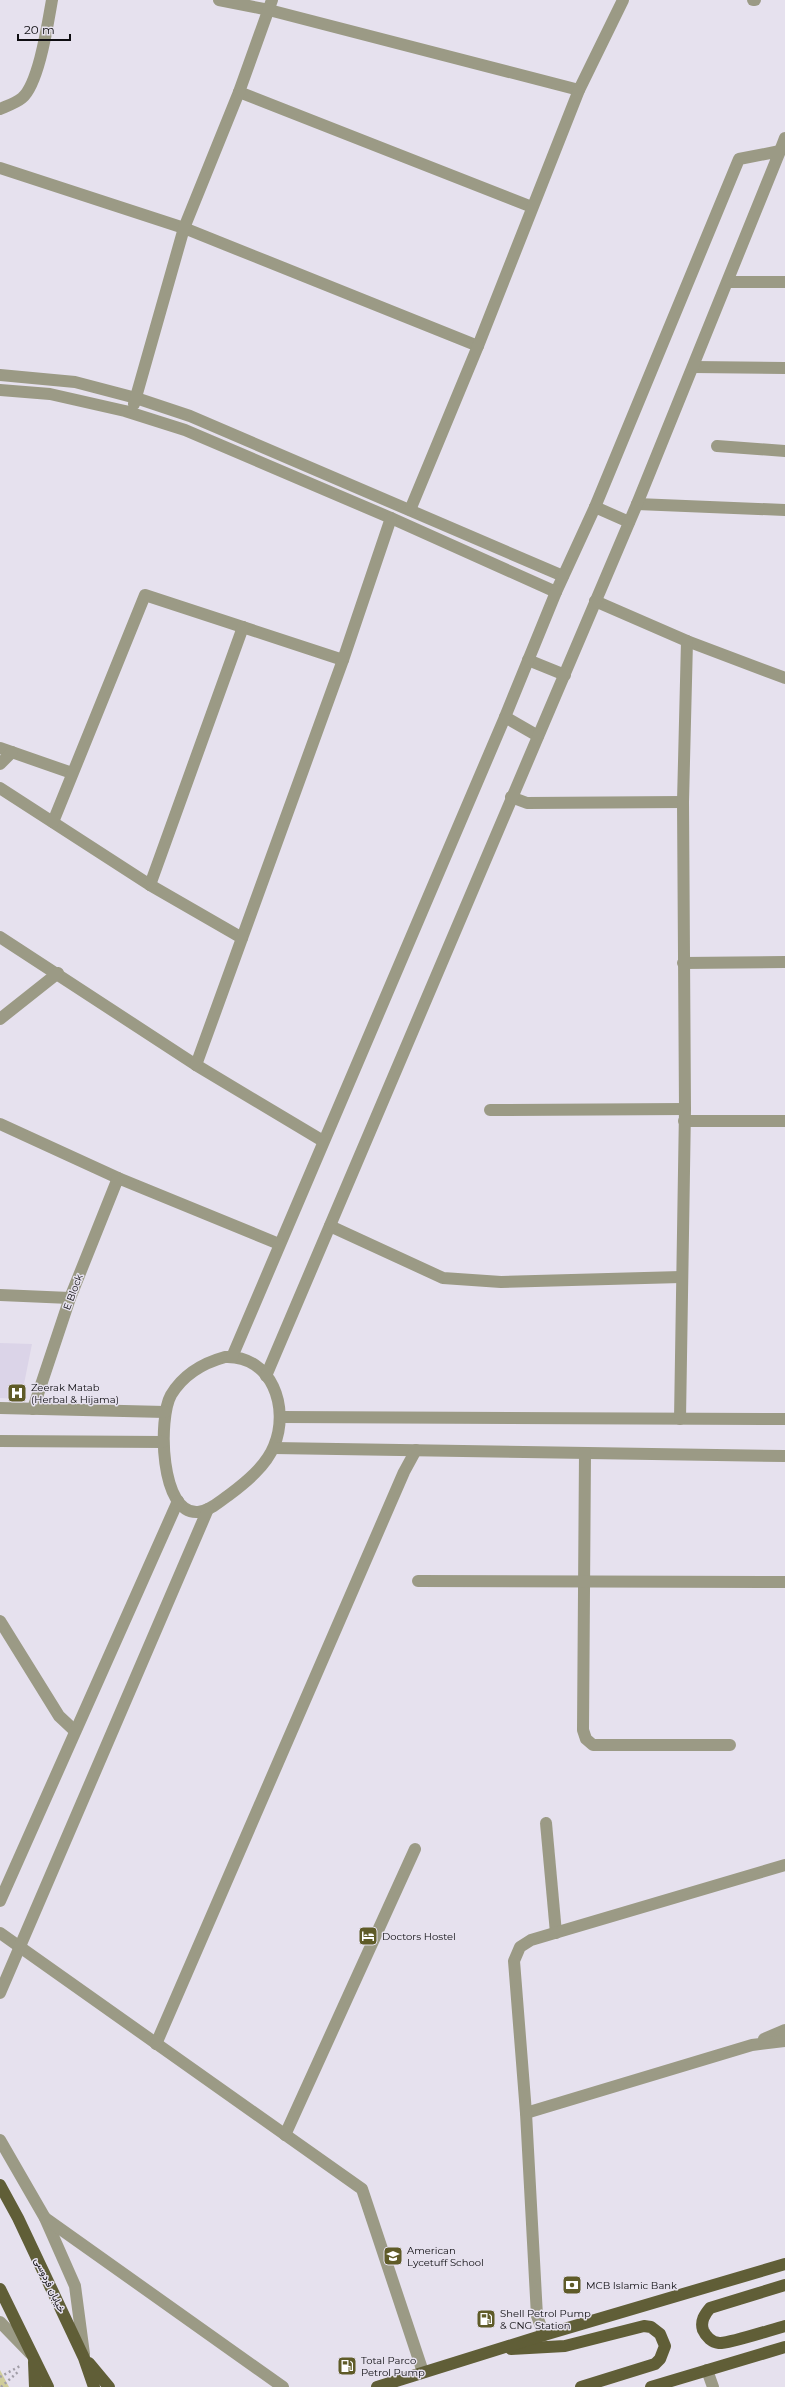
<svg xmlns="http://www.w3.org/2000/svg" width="785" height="2387" viewBox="0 0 785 2387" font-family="Montserrat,Vazirmatn,sans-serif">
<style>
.built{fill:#dbd4e8}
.green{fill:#cfcc9a}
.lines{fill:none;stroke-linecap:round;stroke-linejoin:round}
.path{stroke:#a19da7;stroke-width:2.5;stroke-dasharray:2 3;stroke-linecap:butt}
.minor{stroke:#9b9a85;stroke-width:12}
.major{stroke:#605e37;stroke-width:12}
.labels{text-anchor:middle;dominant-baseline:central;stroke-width:3;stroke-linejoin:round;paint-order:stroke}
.street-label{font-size:10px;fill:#0e0d11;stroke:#e6e1ee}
.poi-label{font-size:10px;fill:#0e0d11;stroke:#e6e1ee;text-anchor:start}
</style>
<rect width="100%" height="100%" fill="#e6e1ee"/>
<polygon class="built" points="0,1343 32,1344 21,1399 0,1398"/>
<polygon class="green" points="0,2370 9,2387 0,2387"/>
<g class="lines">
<g class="path">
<polyline points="0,2377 20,2366"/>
<polyline points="1,2387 19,2371"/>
</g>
<g class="minor">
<polyline points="219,0 269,10 579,90"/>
<polyline points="753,0 755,0"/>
<polyline points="239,92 532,207"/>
<path d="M0,109C7,106 16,103 22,98C39,84 48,22 52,0"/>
<polyline points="780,151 785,138"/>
<polyline points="0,168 184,228 478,346"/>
<polyline points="728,282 785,282"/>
<polyline points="694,367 785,368"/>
<polyline points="0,375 75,382 136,398 190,416 563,576"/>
<polyline points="0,390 50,394 125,411 185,430 391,518 556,592"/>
<polyline points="134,404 184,228 239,92 272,0"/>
<polyline points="717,446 785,451"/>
<polyline points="637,504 785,510"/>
<polyline points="595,507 629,522"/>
<polyline points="410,510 478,346 579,90 623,0"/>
<polyline points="595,601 687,641 785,678"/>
<polyline points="528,660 565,675"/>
<polyline points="505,717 538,736"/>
<polyline points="0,748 72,773"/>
<polyline points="0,764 12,752"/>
<polyline points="0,788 150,885 242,938"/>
<polyline points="511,797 527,803 683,802"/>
<polyline points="53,822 145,595 343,660"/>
<polyline points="150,885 243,627"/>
<polyline points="0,937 196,1065 323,1141"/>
<polyline points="683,963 785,962"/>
<polyline points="0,1019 58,973"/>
<polyline points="196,1065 343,660 391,518"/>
<polyline points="490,1110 685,1109"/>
<polyline points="684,1121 785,1121"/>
<polyline points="0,1124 118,1178"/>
<polyline points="330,1226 443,1278 501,1282 681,1277"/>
<polyline points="0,1295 70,1298"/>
<path d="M225,1357C272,1355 290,1408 274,1446C266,1466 246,1482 229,1495C220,1501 210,1511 198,1512C160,1515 158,1418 171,1395C183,1375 203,1363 225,1357Z"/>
<polyline points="232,1357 505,717 556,592 595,507 739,159 780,151 637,504 266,1376"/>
<polyline points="0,1408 165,1412"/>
<polyline points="33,1409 70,1298 118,1178 279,1244"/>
<polyline points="281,1417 785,1419"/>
<polyline points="680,1419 685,1109 683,802 687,641"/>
<polyline points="0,1441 163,1442"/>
<polyline points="274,1448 785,1456"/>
<polyline points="585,1453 583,1730 586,1739 593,1745 730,1745"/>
<polyline points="418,1581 785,1582"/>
<polyline points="0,1621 59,1716 75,1731"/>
<polyline points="546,1823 556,1933"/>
<polyline points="0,1901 178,1501"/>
<polyline points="0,1933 362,2189 423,2372"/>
<polyline points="0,1993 208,1509"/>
<polyline points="764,2039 785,2030"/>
<polyline points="156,2044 404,1472 416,1450"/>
<polyline points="526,2113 752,2045 785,2041"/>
<polyline points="285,2135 415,1849"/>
<polyline points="0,2140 45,2218 75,2286 84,2354"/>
<polyline points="45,2218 283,2387"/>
<polyline points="0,2322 30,2353"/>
<polyline points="544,2335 537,2316 526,2113 514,1961 520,1947 531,1940 785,1865"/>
<polyline points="707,2370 713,2387"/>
</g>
<g class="major">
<polyline points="0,2185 18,2218 84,2358 94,2387"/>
<path d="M785,2285L710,2308C705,2314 700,2321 703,2330C706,2337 712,2342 719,2343C728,2344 773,2329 785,2326"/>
<polyline points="0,2289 48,2387"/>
<polyline points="511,2349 565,2346 644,2326 651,2327 660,2334 665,2346 660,2359 655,2364 581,2387"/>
<polyline points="34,2362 35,2387"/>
<polyline points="89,2363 109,2387"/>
<polyline points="377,2387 544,2335 785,2264"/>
<polyline points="651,2387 785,2347"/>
</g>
</g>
<defs>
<g id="hospital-square" transform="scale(1)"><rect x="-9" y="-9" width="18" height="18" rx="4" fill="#5f5b28" stroke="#e6e1ee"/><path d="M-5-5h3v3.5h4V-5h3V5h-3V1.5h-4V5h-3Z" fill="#fff"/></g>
<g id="hotel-square" transform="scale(1)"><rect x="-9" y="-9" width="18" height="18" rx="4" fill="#5f5b28" stroke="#e6e1ee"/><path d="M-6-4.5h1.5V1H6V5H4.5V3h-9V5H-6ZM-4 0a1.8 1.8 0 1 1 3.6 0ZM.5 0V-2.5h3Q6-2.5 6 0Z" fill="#fff"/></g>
<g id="school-square" transform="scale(1)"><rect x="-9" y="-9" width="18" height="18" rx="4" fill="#5f5b28" stroke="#e6e1ee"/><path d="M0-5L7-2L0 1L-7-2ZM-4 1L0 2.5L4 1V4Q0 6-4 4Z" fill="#fff"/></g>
<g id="bank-square" transform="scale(1)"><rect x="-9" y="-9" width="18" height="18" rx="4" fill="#5f5b28" stroke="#e6e1ee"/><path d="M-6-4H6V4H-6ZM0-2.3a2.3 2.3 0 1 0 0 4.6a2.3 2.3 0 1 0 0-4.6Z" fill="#fff"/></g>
<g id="fuel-square" transform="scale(1)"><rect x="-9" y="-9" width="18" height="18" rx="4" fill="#5f5b28" stroke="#e6e1ee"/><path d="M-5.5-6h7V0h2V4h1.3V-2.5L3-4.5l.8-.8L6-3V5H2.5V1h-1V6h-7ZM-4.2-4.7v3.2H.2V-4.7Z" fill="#fff"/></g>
</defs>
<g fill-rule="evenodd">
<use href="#hospital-square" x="17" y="1393"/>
<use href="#hotel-square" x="368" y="1936"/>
<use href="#school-square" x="393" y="2256"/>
<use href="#bank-square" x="572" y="2285"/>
<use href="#fuel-square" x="486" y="2319"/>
<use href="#fuel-square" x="347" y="2366"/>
</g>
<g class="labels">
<g class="street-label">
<text transform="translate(73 1292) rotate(-69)">E Block</text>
<text transform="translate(50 2285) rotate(65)">خیابان فردوسی</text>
</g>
<g class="poi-label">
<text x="31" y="1387">Zeerak Matab<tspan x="31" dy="12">(Herbal &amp; Hijama)</tspan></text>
<text x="382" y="1936">Doctors Hostel</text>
<text x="407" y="2250">American<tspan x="407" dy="12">Lycetuff School</tspan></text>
<text x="586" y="2285">MCB Islamic Bank</text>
<text x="500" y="2313">Shell Petrol Pump<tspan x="500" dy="12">&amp; CNG Station</tspan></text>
<text x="361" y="2360">Total Parco<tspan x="361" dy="12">Petrol Pump</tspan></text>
</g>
</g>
<path d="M18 34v6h52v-6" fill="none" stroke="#0e0d11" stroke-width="2"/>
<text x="24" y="34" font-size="12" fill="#0e0d11" stroke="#e6e1ee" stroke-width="3" paint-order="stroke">20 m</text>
</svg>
